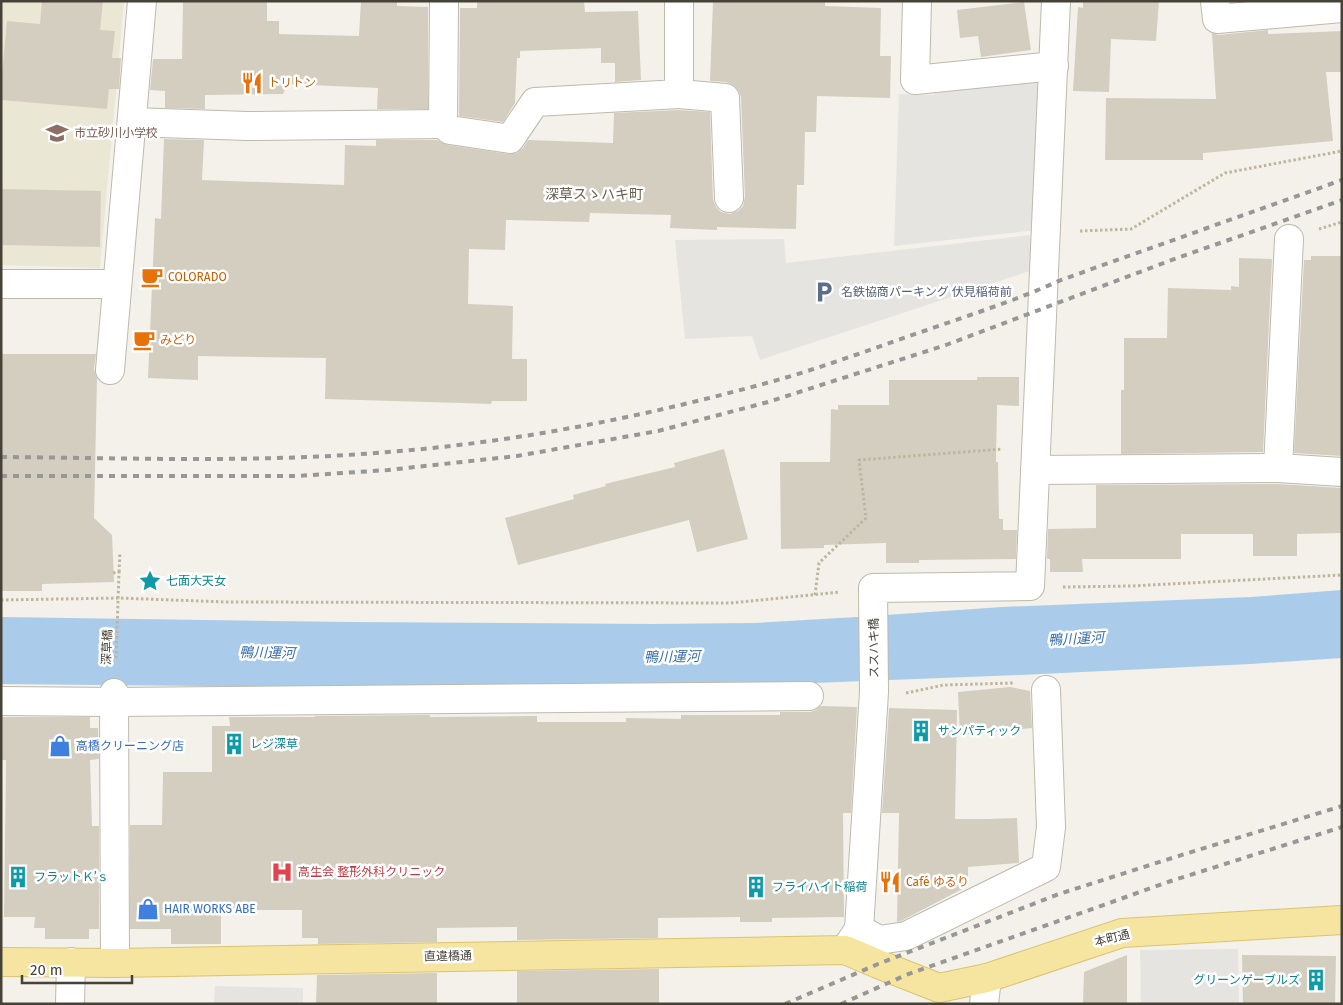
<svg xmlns="http://www.w3.org/2000/svg" width="1343" height="1005" viewBox="0 0 1343 1005" font-family="'Fira Sans','Noto Sans JP',sans-serif">
<style>
.education{fill:#ebe7d5}
.parking{fill:#e5e4e1}
.water{fill:#abcbeb}
.building{fill:#d4cec0}
.lines{fill:none;stroke-linecap:round;stroke-linejoin:round}
.minor-casing{stroke:#bebaad;stroke-width:30}
.major-casing{stroke:#dac471;stroke-width:30}
.path{stroke:#bfb69f;stroke-width:3;stroke-dasharray:2.5 2.5;stroke-linecap:butt}
.minor{stroke:#fff;stroke-width:28}
.major{stroke:#f6e5a0;stroke-width:28}
.rail{stroke:#979797;stroke-width:4;stroke-dasharray:6 6;stroke-linecap:butt}
.labels{text-anchor:middle;dominant-baseline:central;stroke-width:5;stroke-linejoin:round;paint-order:stroke}
.food-label{font-size:12px;fill:#c56008;stroke:#fff;text-anchor:start}
.education-label{font-size:12px;fill:#785e54;stroke:#fff;text-anchor:start}
.service-label{font-size:12px;fill:#4e5e75;stroke:#fff;text-anchor:start}
.culture-label{font-size:12px;fill:#0d838f;stroke:#fff;text-anchor:start}
.street-label{font-size:12px;fill:#474238;stroke:#fff}
.shop-label{font-size:12px;fill:#366cbe;stroke:#fff;text-anchor:start}
.health-label{font-size:12px;fill:#be3a42;stroke:#fff;text-anchor:start}
.neighbourhood-label{font-size:14px;fill:#686150;stroke:#fff}
.water-label{font-size:14px;font-style:italic;fill:#3a71aa;stroke:#fff}
</style>
<rect width="100%" height="100%" fill="#f3f1e9"/>
<polygon class="education" points="1,1 124,1 100,268 1,265"/>
<g class="parking">
<polygon points="1042,81 1037,230 894,246 899,94 935,95 935,84"/>
<polygon points="1030,235 1033,270 760,360 752,336 685,339 675,240 784,239 786,263"/>
<polygon points="1238,949 1239,1004 1141,1004 1140,950"/>
<polygon points="215,986 303,988 303,1004 214,1004"/>
</g>
<polygon class="water" points="1342,590 1342,658 1251,664 1020,675 636,690 1,684 1,617 349,622 653,624 754,623 857,617 1002,607 1251,597"/>
<g class="building">
<polygon points="42,1 103,1 100,30 115,31 112,58 121,58 119,89 109,89 107,109 1,100 1,85 7,21 40,24"/>
<polygon points="183,1 267,1 267,21 279,21 279,34 359,36 361,1 397,1 397,6 428,7 428,109 377,109 378,88 287,84 283,94 205,95 205,109 165,108 165,91 150,90 153,59 182,59"/>
<polygon points="477,1 584,1 585,12 638,11 641,80 615,82 615,63 601,63 601,48 520,51 520,58 517,58 515,103 503,122 459,116 460,8 477,8"/>
<polygon points="713,1 825,1 825,6 881,8 880,56 891,56 890,98 817,96 816,132 805,132 804,185 797,185 796,229 717,227 717,230 670,228 671,215 590,213 589,222 506,220 505,250 469,249 468,304 513,306 512,359 527,359 527,401 492,401 491,404 462,403 325,399 326,358 198,356 198,380 148,378 155,218 161,219 164,139 204,140 202,180 344,185 345,145 376,146 376,140 437,140 448,145 508,154 517,153 523,148 528,140 613,143 614,113 679,110 710,112 713,199 716,207 721,212 730,214 738,211 743,206 745,197 741,97 738,90 733,85 726,82 710,81"/>
<polygon points="1083,1 1159,1 1156,41 1111,39 1109,92 1073,91 1078,7 1083,8"/>
<polygon points="1024,2 1031,50 981,57 978,36 960,38 957,10"/>
<polygon points="1268,30 1268,34 1342,31 1342,72 1326,72 1333,141 1203,153 1203,160 1105,160 1106,98 1216,99 1212,33 1218,35"/>
<polygon points="1,189 101,191 100,247 1,245"/>
<polygon points="1311,256 1342,256 1342,456 1294,453 1304,260 1311,260"/>
<polygon points="1239,258 1272,259 1263,452 1121,454 1121,390 1124,390 1124,338 1167,338 1168,288 1231,290 1231,286 1239,287"/>
<polygon points="1,354 96,354 94,369 97,378 94,518 112,535 114,582 42,584 42,591 1,591"/>
<polygon points="977,377 1019,377 1019,406 997,405 996,462 998,462 999,519 1003,519 1003,530 1017,530 1016,559 919,560 919,563 886,563 886,543 824,545 824,548 781,549 780,462 830,462 831,409 838,410 838,405 889,405 889,380 977,380"/>
<polygon points="724,449 748,539 697,552 689,520 518,565 505,518 574,499 573,495 606,486 605,484 675,467 674,463"/>
<polygon points="1278,484 1342,488 1342,533 1297,534 1297,556 1253,556 1253,534 1181,534 1181,559 1082,559 1083,572 1050,572 1050,559 1047,559 1048,529 1096,528 1096,485"/>
<polygon points="1010,687 1030,691 1032,728 960,735 958,692"/>
<polygon points="821,706 857,707 851,813 843,813 844,917 772,918 772,922 740,922 740,917 658,918 658,938 517,940 517,927 437,928 437,942 318,944 318,938 302,938 302,910 221,910 221,944 171,944 171,929 130,929 130,825 162,825 163,772 212,772 212,726 230,726 229,717 315,717 315,716 430,715 430,717 537,716 537,722 626,722 626,718 681,719 681,715 780,715 780,712 810,712 816,710"/>
<polygon points="889,708 957,710 955,819 987,819 1017,818 1019,863 968,867 968,886 901,921 897,922 899,813 882,813"/>
<polygon points="1,717 90,717 90,728 98,728 99,759 90,760 92,826 99,826 99,929 89,929 89,939 45,939 45,928 34,928 35,917 4,917 6,761 6,760 1,760"/>
<polygon points="1127,955 1127,1004 1083,1004 1084,972"/>
<polygon points="1242,955 1336,956 1335,1004 1243,1004"/>
<polygon points="659,969 659,1004 517,1004 517,971"/>
<polygon points="437,973 437,1004 316,1004 317,975"/>
</g>
<g class="lines">
<g class="minor-casing">
<g id="minor">
<polyline points="444,1 443,124 450,130 510,139 535,102 679,94 679,1"/>
<polyline points="917,1 915,80 1054,66"/>
<polyline points="1215,1 1217,19 1342,8"/>
<polyline points="679,94 725,98 729,198"/>
<polyline points="132,122 247,126 443,124"/>
<polyline points="1,284 117,284"/>
<polyline points="110,370 142,1"/>
<polyline points="1278,468 1289,239"/>
<polyline points="1035,470 1278,468 1342,472"/>
<polyline points="114,693 115,963"/>
<polyline points="1,701 114,702 809,696"/>
<polyline points="859,929 879,940 906,936 1046,867 1051,827 1046,690"/>
<polyline points="845,950 859,929 874,692 873,588 1030,586 1056,1"/>
<polyline points="70,1004 71,962"/>
<polyline points="984,1004 987,978"/>
</g>
</g>
<g class="major-casing">
<polyline id="major" points="1,962 115,963 845,950 878,964 939,988 987,978 1122,933 1342,920"/>
</g>
<g class="path">
<polyline points="1319,229 1342,222"/>
<polyline points="1080,231 1131,229 1225,173 1342,151"/>
<polyline points="119,572 120,552"/>
<polyline points="113,573 119,572 116,660"/>
<polyline points="1063,587 1131,586 1342,575"/>
<polyline points="815,595 819,563 866,518 859,460 1003,449"/>
<polyline points="1,600 119,598 226,602 730,603 840,592"/>
<polyline points="906,693 944,685 1014,683"/>
</g>
<use href="#minor" class="minor"/>
<use href="#major" class="major"/>
<g class="rail">
<path d="M1,457C130,458 260,463 388,452C519,442 647,416 774,381C824,367 874,348 924,331C970,315 1017,300 1061,280L1342,180"/>
<polyline points="1,476 297,476 388,470 517,456 658,431 768,402 946,345 1169,261 1342,200"/>
<polyline points="785,1004 878,964 1059,894 1172,858 1342,806"/>
<polyline points="841,1004 906,975 1171,881 1342,827"/>
</g>
</g>
<defs>
<g id="restaurant-bare" transform="scale(1.725)"><path d="M-5-6h1v4h1v-4h1v4h1v-4h1v5L-1.5 .5V6h-2V.5L-5-1ZM5-6V6H3V1.5H1.5Q1.5-4 5-6Z" fill="#e8710a" stroke="#fff" stroke-width="2.5" paint-order="stroke"/></g>
<g id="school-bare" transform="scale(1.725)"><path d="M0-5L7-2L0 1L-7-2ZM-4 1L0 2.5L4 1V4Q0 6-4 4Z" fill="#8d6e63" stroke="#fff" stroke-width="2.5" paint-order="stroke"/></g>
<g id="cafe-bare" transform="scale(1.725)"><path d="M-5.5-4.5H6V0H3Q3 3.5 0 3.5H-2.5Q-5.5 3.5-5.5 0ZM3-3.2v2h1.7v-2ZM-6 4.5H4V6H-6Z" fill="#e8710a" stroke="#fff" stroke-width="2.5" paint-order="stroke"/></g>
<g id="parking-bare" transform="scale(1.725)"><path d="M-3.5-5.5H1a3.5 3.5 0 0 1 0 7H-1V5.5H-3.5ZM-1-3.4V-.6H.8a1.4 1.4 0 0 0 0-2.8Z" fill="#5c6f8a" stroke="#fff" stroke-width="2.5" paint-order="stroke"/></g>
<g id="sight-bare" transform="scale(1.725)"><path d="M0-6L1.8-2.2L6-1.7L2.9 1.2L3.7 5.4L0 3.3L-3.7 5.4L-2.9 1.2L-6-1.7L-1.8-2.2Z" fill="#0f9aa8" stroke="#fff" stroke-width="2.5" paint-order="stroke"/></g>
<g id="building-bare" transform="scale(1.725)"><path d="M-4-6H4V6H1V3H-1V6H-4ZM-2.5-4.3h1.7v1.8h-1.7ZM.8-4.3h1.7v1.8H.8ZM-2.5-1h1.7V.8h-1.7ZM.8-1h1.7V.8H.8Z" fill="#0f9aa8" stroke="#fff" stroke-width="2.5" paint-order="stroke"/></g>
<g id="shop-bare" transform="scale(1.725)"><path d="M-5-2.5h2.3a2.7 3.5 0 0 1 5.4 0H5L5.5 6h-11ZM-1.5-2.5h3a1.5 2.3 0 0 0-3 0Z" fill="#3f7fe0" stroke="#fff" stroke-width="2.5" paint-order="stroke"/></g>
<g id="hospital-bare" transform="scale(1.725)"><path d="M-5-5h3v3.5h4V-5h3V5h-3V1.5h-4V5h-3Z" fill="#e0444e" stroke="#fff" stroke-width="2.5" paint-order="stroke"/></g>
</defs>
<g fill-rule="evenodd">
<use href="#restaurant-bare" x="252" y="83"/>
<use href="#school-bare" x="57" y="133"/>
<use href="#cafe-bare" x="152" y="277"/>
<use href="#parking-bare" x="824" y="292"/>
<use href="#cafe-bare" x="144" y="340"/>
<use href="#sight-bare" x="150" y="581"/>
<use href="#building-bare" x="921" y="731"/>
<use href="#building-bare" x="234" y="744"/>
<use href="#shop-bare" x="60" y="746"/>
<use href="#hospital-bare" x="282" y="872"/>
<use href="#building-bare" x="18" y="877"/>
<use href="#restaurant-bare" x="890" y="882"/>
<use href="#building-bare" x="756" y="887"/>
<use href="#shop-bare" x="148" y="909"/>
<use href="#building-bare" x="1316" y="980"/>
</g>
<g class="labels">
<g class="food-label">
<text x="268" y="83">トリトン</text>
<text x="168" y="277">COLORADO</text>
<text x="160" y="340">みどり</text>
<text x="906" y="882">Café ゆるり</text>
</g>
<g class="education-label">
<text x="74" y="133">市立砂川小学校</text>
</g>
<g class="service-label">
<text x="841" y="292">名鉄協商パーキング 伏見稲荷前</text>
</g>
<g class="culture-label">
<text x="166" y="581">七面大天女</text>
<text x="938" y="731">サンパティック</text>
<text x="250" y="744">レジ深草</text>
<text x="34" y="877">フラットＫ’ｓ</text>
<text x="772" y="887">フライハイト稲荷</text>
<text x="1300" y="980" text-anchor="end">グリーンゲーブルズ</text>
</g>
<g class="street-label">
<text transform="translate(107 647) rotate(-88)">深草橋</text>
<text transform="translate(874 648) rotate(-90)">ススハキ橋</text>
<text transform="translate(1112 938) rotate(-14)">本町通</text>
<text transform="translate(448 956) rotate(-1)">直違橋通</text>
</g>
<g class="shop-label">
<text x="76" y="746">高橋クリーニング店</text>
<text x="164" y="909">HAIR WORKS ABE</text>
</g>
<g class="health-label">
<text x="298" y="872">高生会 整形外科クリニック</text>
</g>
<g class="neighbourhood-label">
<text x="594" y="194">深草スゝハキ町</text>
</g>
<g class="water-label">
<text transform="translate(1076 639) rotate(-3)">鴨川運河</text>
<text transform="translate(267 653) rotate(1)">鴨川運河</text>
<text transform="translate(672 657) rotate(-1)">鴨川運河</text>
</g>
</g>
<rect width="1343" height="1005" fill="none" stroke="#474238" stroke-width="5"/>
<path d="M22 975v8h110v-8" fill="none" stroke="#474238" stroke-width="2.5"/>
<text x="30" y="975" font-size="15" fill="#474238" stroke="#ffffff" stroke-width="4" paint-order="stroke">20 m</text>
</svg>
